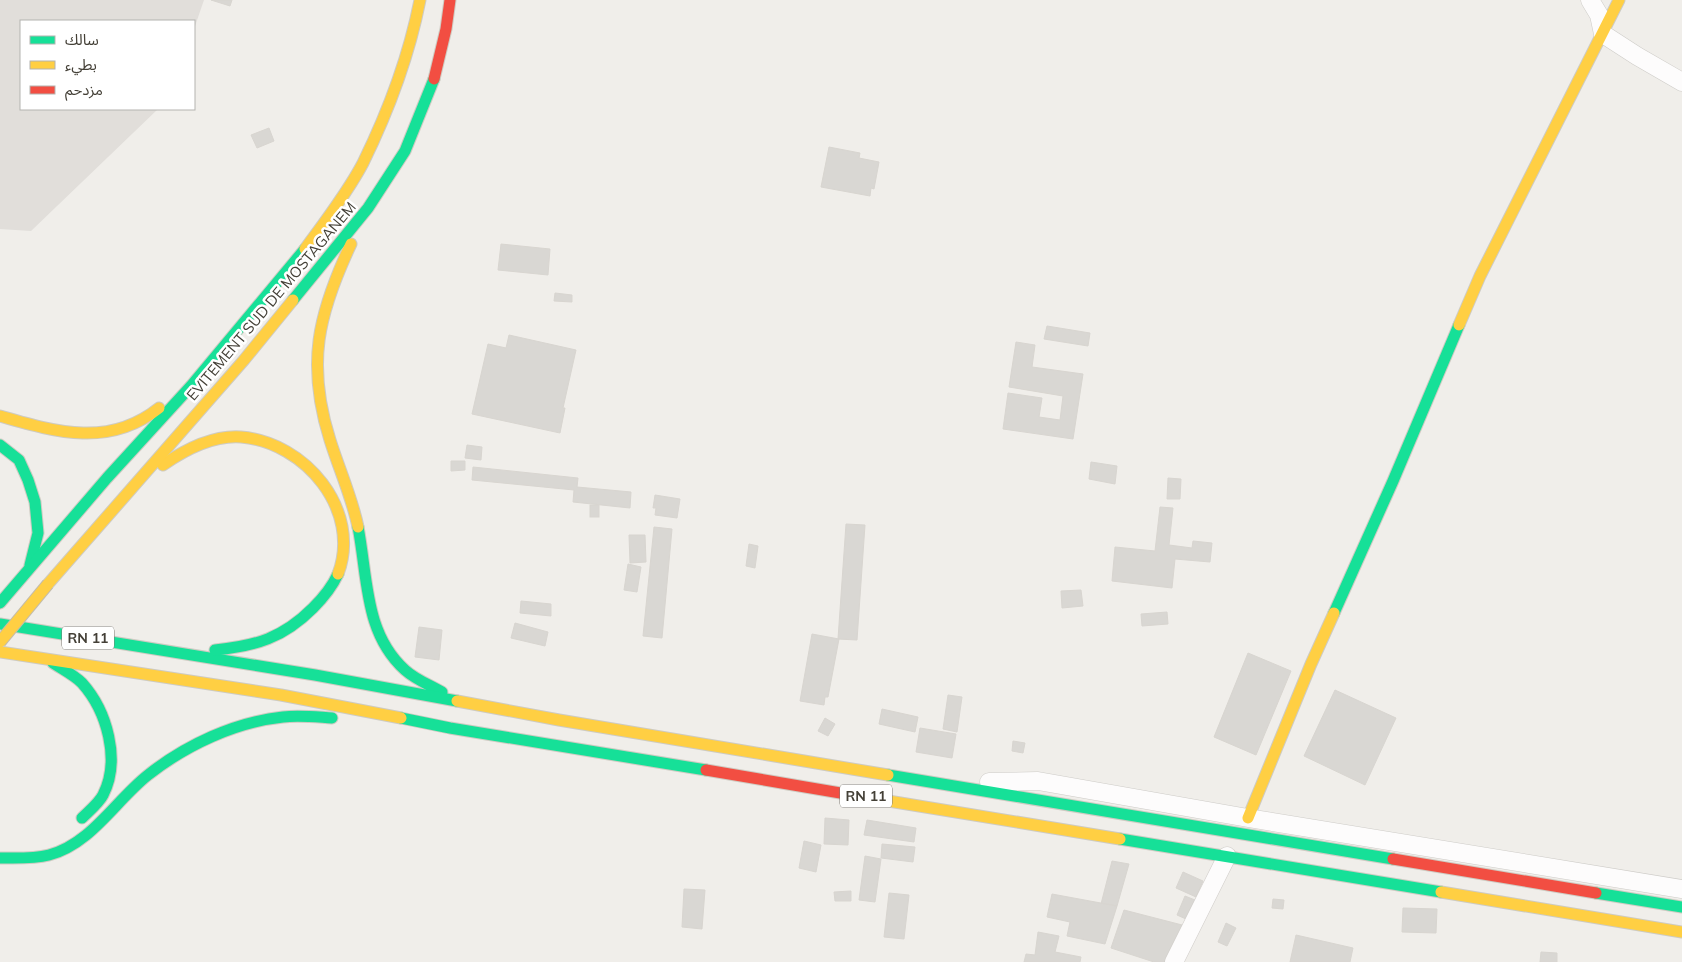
<svg xmlns="http://www.w3.org/2000/svg" width="1682" height="962" viewBox="0 0 1682 962" font-family="Mulish,'Noto Sans Arabic',sans-serif">
<style>
.industrial{fill:#e1deda}
.building{fill:#d9d7d3;stroke:#d8d5d0}
.lines{fill:none;stroke-linecap:round;stroke-linejoin:round}
.street-casing{stroke:#ceccc8;stroke-width:19}
.fast-casing{stroke:#cecbc2;stroke-width:13}
.slow-casing{stroke:#cecbc2;stroke-width:13}
.jam-casing{stroke:#cecbc2;stroke-width:13}
.street{stroke:#fdfcfc;stroke-width:18}
.fast{stroke:#16e098;stroke-width:11}
.slow{stroke:#ffcf43;stroke-width:11}
.jam{stroke:#f24e42;stroke-width:11}
.slow-bridge-casing{stroke:#c4bca9;stroke-width:13;stroke-linecap:butt}
.slow-bridge{stroke:#ffcf43;stroke-width:11}
.labels{text-anchor:middle;dominant-baseline:central;stroke-width:5;stroke-linejoin:round;paint-order:stroke}
.shield{fill:#fff;stroke:#7c7973;stroke-width:1}
.shield-label{font-size:14px;font-weight:bold;fill:#444037}
.street-label{font-size:15px;fill:#444037;stroke:#fff}
</style>
<rect width="100%" height="100%" fill="#f0eeea"/>
<polygon class="industrial" points="0,0 204,0 194,29 194,21 21,21 21,109 158,109 31,231 0,229"/>
<g class="building">
<polygon points="211,0 232,0 230,6"/>
<polygon points="269,128 274,141 257,148 251,135"/>
<polygon points="829,147 860,153 859,158 879,162 874,189 871,188 870,196 821,187"/>
<polygon points="501,244 550,249 548,275 498,270"/>
<polygon points="555,293 572,295 572,302 554,301"/>
<polygon points="1047,326 1090,333 1088,346 1044,339"/>
<polygon points="509,335 576,350 563,408 565,408 560,433 472,414 488,344 506,348"/>
<polygon points="1016,342 1035,345 1032,367 1083,374 1073,439 1003,429 1008,393 1042,398 1039,417 1060,420 1063,396 1009,387"/>
<polygon points="467,445 482,447 481,460 465,458"/>
<polygon points="451,461 465,461 465,470 451,471"/>
<polygon points="1091,462 1117,466 1115,484 1089,479"/>
<polygon points="473,467 578,478 577,487 631,492 630,508 573,502 574,490 472,480"/>
<polygon points="1168,478 1181,479 1180,499 1167,499"/>
<polygon points="655,495 680,499 677,518 655,515 656,508 653,508"/>
<rect x="590" y="505" width="9" height="12"/>
<polygon points="1160,507 1173,508 1169,545 1192,548 1193,541 1212,543 1210,562 1175,559 1172,588 1112,581 1115,547 1155,551"/>
<polygon points="846,524 865,525 857,640 838,639"/>
<polygon points="654,527 672,529 662,638 643,636"/>
<polygon points="629,535 645,535 646,562 630,563"/>
<polygon points="749,544 758,546 755,568 746,566"/>
<polygon points="628,564 641,567 637,592 624,590"/>
<polygon points="1081,590 1083,606 1062,608 1061,591"/>
<polygon points="521,601 551,604 551,616 520,613"/>
<polygon points="1167,612 1168,624 1142,626 1141,614"/>
<polygon points="515,623 548,632 545,646 511,638"/>
<polygon points="419,627 442,630 439,660 415,657"/>
<polygon points="812,634 839,639 828,697 825,697 824,705 800,701"/>
<polygon points="1248,653 1291,671 1256,755 1214,737"/>
<polygon points="1335,690 1396,718 1365,785 1304,756"/>
<polygon points="948,695 962,697 957,732 943,729"/>
<polygon points="882,709 918,717 915,732 879,724"/>
<polygon points="825,718 835,724 828,736 818,731"/>
<polygon points="920,728 956,734 952,758 916,752"/>
<polygon points="1013,741 1025,743 1023,753 1012,751"/>
<polygon points="825,818 849,820 848,845 824,844"/>
<polygon points="867,820 916,828 914,842 864,835"/>
<polygon points="804,841 821,845 816,872 799,868"/>
<polygon points="882,844 915,847 913,862 881,858"/>
<polygon points="865,856 881,859 875,902 859,900"/>
<polygon points="1112,861 1129,864 1117,906 1101,904"/>
<polygon points="1183,872 1203,881 1196,897 1176,888"/>
<polygon points="684,889 705,890 702,929 682,927"/>
<polygon points="851,891 851,901 835,901 834,892"/>
<polygon points="889,893 909,895 904,939 884,937"/>
<polygon points="1052,894 1117,906 1105,944 1067,936 1070,922 1047,917"/>
<polygon points="1185,896 1195,900 1186,919 1177,915"/>
<polygon points="1273,899 1284,900 1283,909 1272,908"/>
<polygon points="1403,908 1437,909 1436,933 1402,932"/>
<polygon points="1124,910 1186,926 1169,962 1154,962 1111,948"/>
<polygon points="1226,923 1236,928 1227,946 1218,942"/>
<polygon points="1038,932 1059,936 1055,952 1081,957 1080,962 1024,962 1026,954 1035,955"/>
<polygon points="1296,935 1353,948 1350,962 1290,962"/>
<polygon points="1541,952 1557,953 1557,962 1540,962"/>
</g>
<g class="lines">
<g class="street-casing">
<g id="street">
<polyline points="1590,0 1599,15 1603,34 1637,56 1682,82"/>
<polyline points="989,782 1038,781 1248,818 1682,889"/>
<polyline points="1174,962 1227,856"/>
</g>
</g>
<g class="fast-casing">
<g id="fast">
<polyline points="293,300 368,208 405,151 434,79"/>
<polyline points="0,445 19,460 28,480 35,502 38,533 30,565"/>
<path d="M358,527C368,578 364,633 405,670C416,680 430,685 442,692"/>
<polyline points="0,603 107,478 191,386 305,249"/>
<polyline points="1334,613 1393,481 1459,325"/>
<polyline points="0,624 315,675 457,701"/>
<path d="M215,650C256,646 283,638 313,608C323,598 332,587 338,574"/>
<path d="M53,663C62,669 74,675 82,683C107,711 121,760 103,795C99,803 89,811 82,818"/>
<polyline points="401,718 450,728 706,770"/>
<polyline points="888,775 1393,859"/>
<polyline points="1120,839 1441,892"/>
<path d="M0,858C17,858 33,859 49,855C91,844 116,800 148,775C186,745 235,722 283,717C299,715 316,717 332,718"/>
<polyline points="1596,893 1682,907"/>
</g>
</g>
<g class="slow-casing">
<g id="slow">
<path d="M351,244C318,314 306,364 330,440C339,469 352,497 358,527"/>
<path d="M305,249C324,223 348,192 363,163C388,112 409,56 420,0"/>
<polyline points="1459,325 1480,276 1619,0"/>
<path d="M0,416C56,432 109,448 159,408"/>
<path d="M163,465C186,449 213,435 241,437C305,442 362,510 338,574"/>
<polyline points="48,584 244,360 293,300"/>
<polyline points="0,652 281,695 401,718"/>
<polyline points="457,701 559,720 888,775"/>
<polyline points="858,796 1120,839"/>
<polyline points="1248,818 1311,664 1334,613"/>
<polyline points="1441,892 1682,932"/>
</g>
</g>
<g class="jam-casing">
<g id="jam">
<polyline points="434,79 446,29 450,0"/>
<polyline points="706,770 858,796"/>
<polyline points="1393,859 1596,893"/>
</g>
</g>
<use href="#street" class="street"/>
<use href="#fast" class="fast"/>
<use href="#slow" class="slow"/>
<use href="#jam" class="jam"/>
<g class="slow-bridge-casing">
<polyline id="slow-bridge" points="0,642 48,584"/>
</g>
<use href="#slow-bridge" class="slow-bridge"/>
</g>
<g class="labels">
<g class="shield">
<rect x="62" y="626.5" width="52" height="23" rx="4"/>
<rect x="840" y="784.5" width="52" height="23" rx="4"/>
</g>
<g class="shield-label">
<text x="88" y="638">RN 11</text>
<text x="866" y="796">RN 11</text>
</g>
<g class="street-label">
<text transform="translate(271 301) rotate(-50)">EVITEMENT SUD DE MOSTAGANEM</text>
</g>
</g>
<rect x="20" y="20" width="175" height="90" fill="#ffffff" stroke="#b4b3af"/>
<rect x="30" y="36" width="25" height="8" fill="#16e098" stroke="#b4b3af"/>
<text x="65" y="45" font-size="15" fill="#444037">سالك</text>
<rect x="30" y="61" width="25" height="8" fill="#ffcf43" stroke="#b4b3af"/>
<text x="65" y="70" font-size="15" fill="#444037">بطيء</text>
<rect x="30" y="86" width="25" height="8" fill="#f24e42" stroke="#b4b3af"/>
<text x="65" y="95" font-size="15" fill="#444037">مزدحم</text>
</svg>
